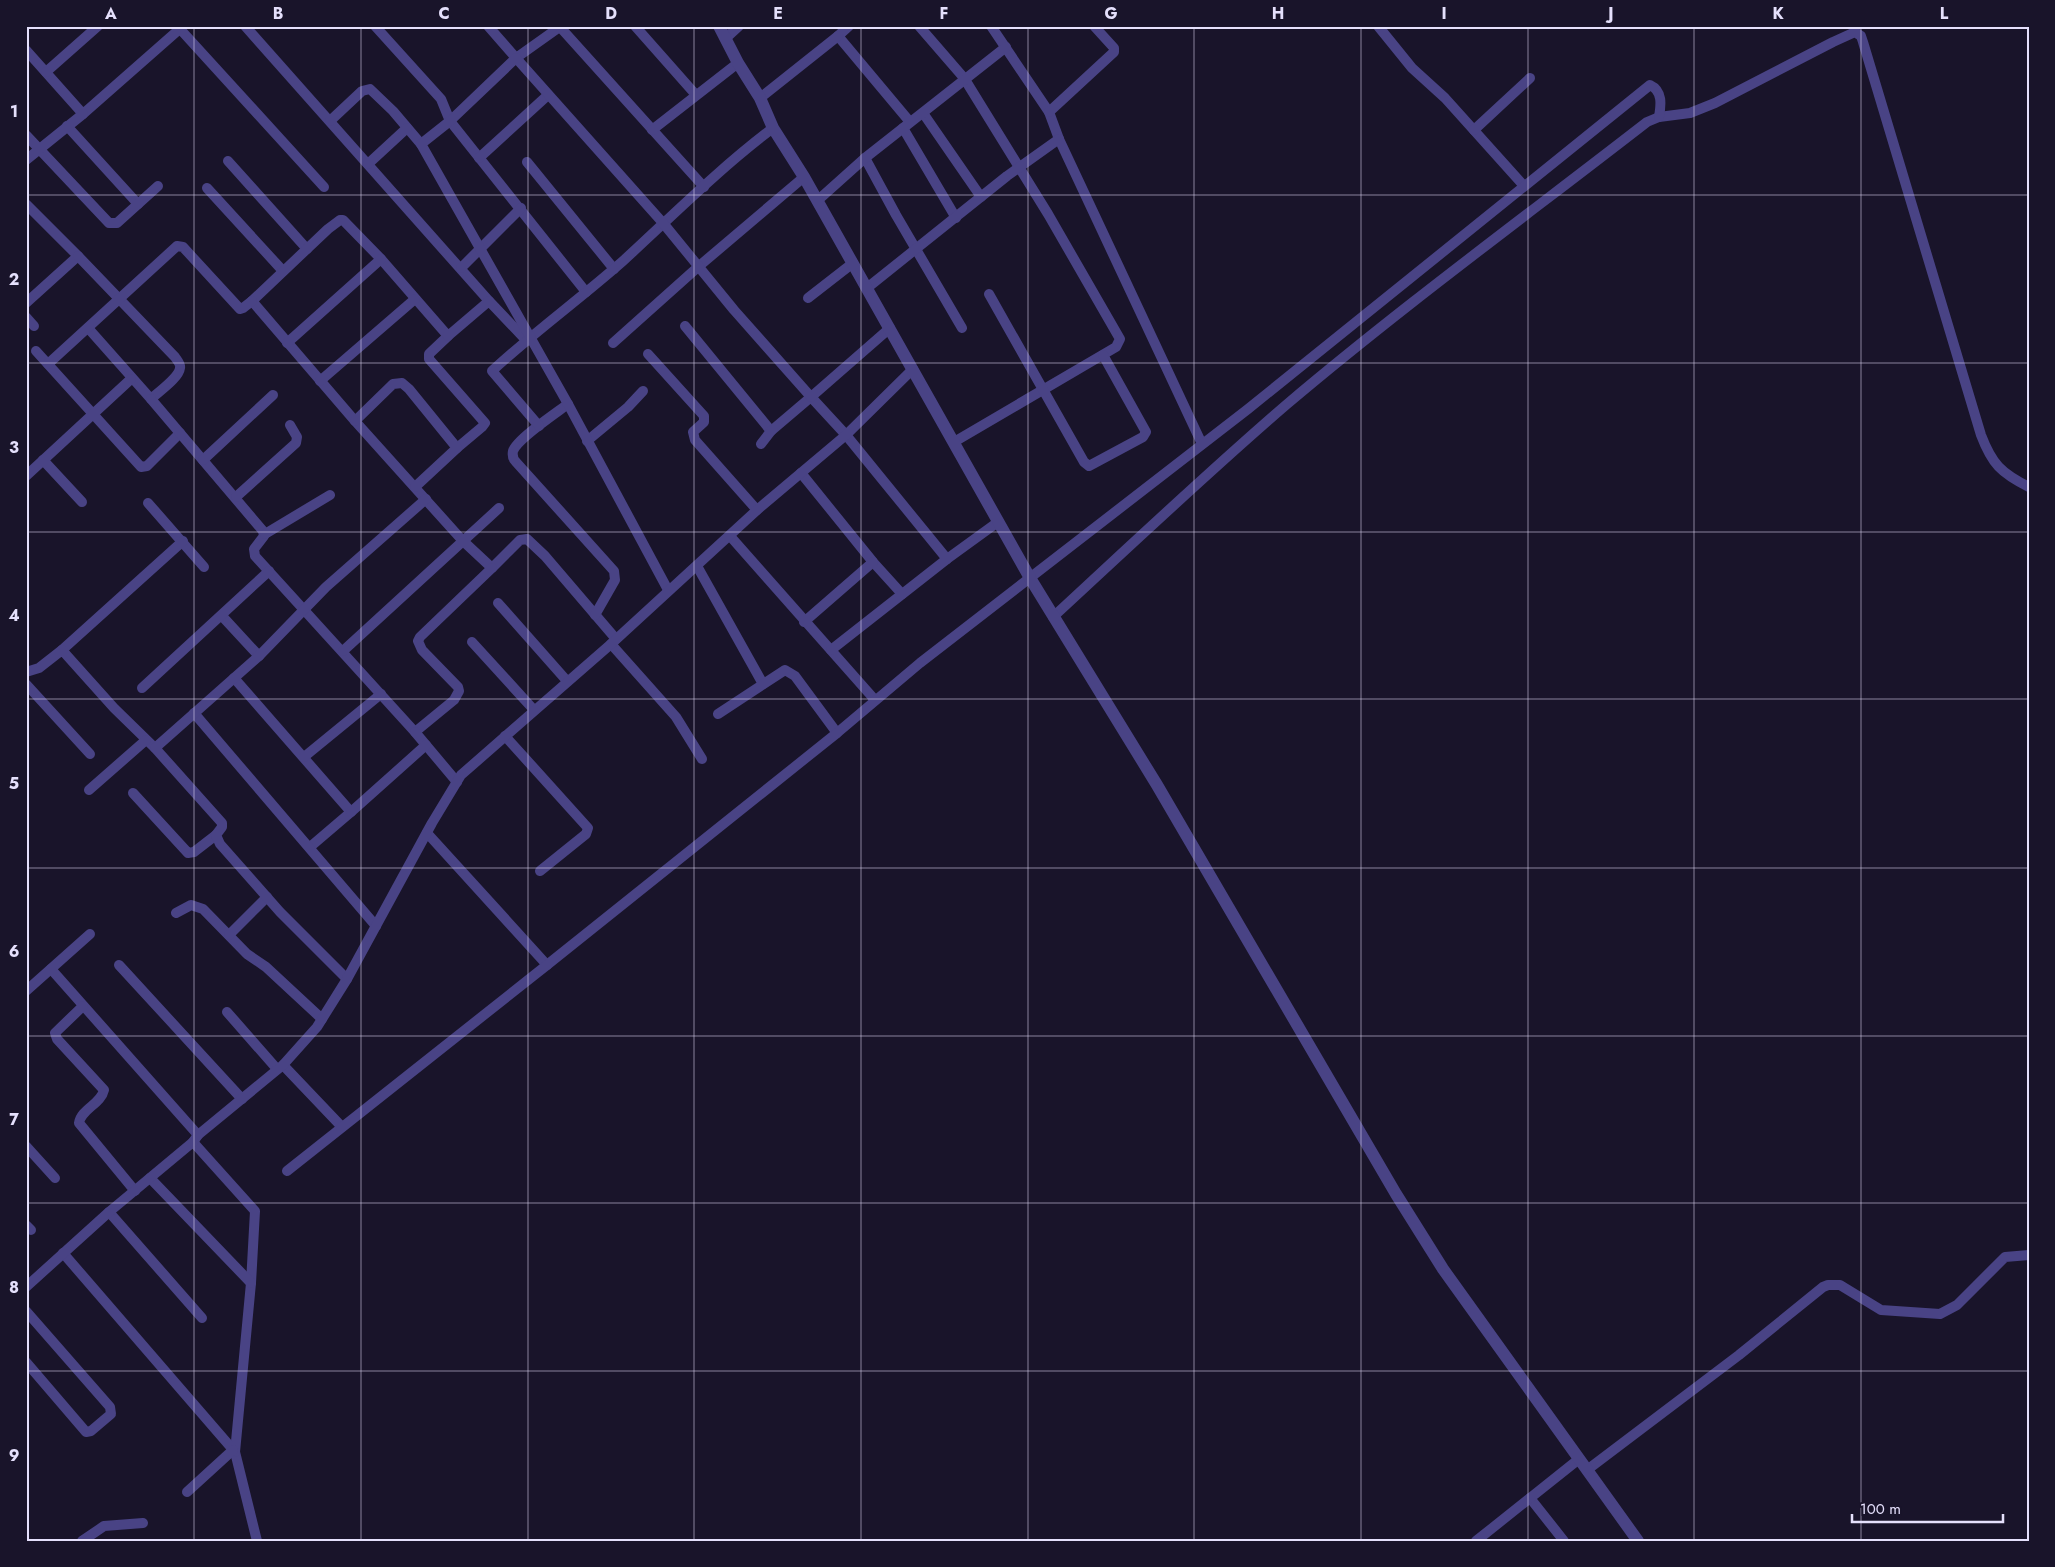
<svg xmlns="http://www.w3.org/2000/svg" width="2055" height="1567" viewBox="0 0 2055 1567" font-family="Jost,sans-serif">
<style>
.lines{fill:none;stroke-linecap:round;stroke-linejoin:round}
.minor{stroke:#494385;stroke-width:10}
.tertiary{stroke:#494385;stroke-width:12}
.grid{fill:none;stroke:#e5e0fc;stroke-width:1;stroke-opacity:0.55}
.neatline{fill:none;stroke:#e5e0fc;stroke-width:2}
.grid-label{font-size:16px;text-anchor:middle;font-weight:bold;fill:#e5e0fc}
</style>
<rect width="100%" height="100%" fill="#19142a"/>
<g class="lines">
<g class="minor">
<polyline points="245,26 489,301"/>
<polyline points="375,26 441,99 450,121 586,292"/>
<polyline points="488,26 516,58 561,26"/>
<polyline points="635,26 696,95"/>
<polyline points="849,26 838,36 910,122"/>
<polyline points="919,26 964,78 1048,214 1120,339 1116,347 954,442"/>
<polyline points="991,26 1049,112 1059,139"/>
<polyline points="1378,26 1412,68 1445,98 1524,186"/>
<polyline points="560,27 704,187"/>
<polyline points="180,29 324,187"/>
<polyline points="726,38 739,26"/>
<polyline points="26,50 83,114 183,26"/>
<polyline points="46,72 98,26"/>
<polyline points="760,98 838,36"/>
<polyline points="1049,112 1114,52 1114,48 1094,26"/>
<polyline points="923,113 981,197"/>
<polyline points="330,121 362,91 370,89 393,111 421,144"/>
<polyline points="67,126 138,204"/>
<polyline points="903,128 956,218"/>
<polyline points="652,130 738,63"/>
<polyline points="1474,130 1530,78"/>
<polyline points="26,135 109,223 117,223 158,186"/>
<polyline points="479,158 548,95"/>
<polyline points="865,158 896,215 962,328"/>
<polyline points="26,160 83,114"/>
<polyline points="228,161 307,249"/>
<polyline points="527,162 614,269"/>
<polyline points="368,164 407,128"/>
<polyline points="207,188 283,271"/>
<polyline points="817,201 865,158 1006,47"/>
<polyline points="26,204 78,256 26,303"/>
<path d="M78,256L175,357C177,360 181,364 180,368C179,378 158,392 151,399L88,328"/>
<polyline points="461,268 521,208"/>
<polyline points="867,288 1007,176 1059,139 1202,444"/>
<polyline points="989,294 1084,462 1089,466 1143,437 1146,432 1103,355"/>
<polyline points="808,298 853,263"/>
<polyline points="26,317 34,326"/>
<polyline points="685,326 771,431"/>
<polyline points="448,336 429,354 429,359 485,423 482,427 457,448"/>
<polyline points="526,340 489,301 448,336 381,259 343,220 340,220 328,229 252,301 355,421 462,540 492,568 520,540 527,539 545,556 616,639"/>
<polyline points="287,343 381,259"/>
<polyline points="613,343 698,267 804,177"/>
<polyline points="36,351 141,467 147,466 180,433"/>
<polyline points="648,354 704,416 704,422 693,432 695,440 757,510"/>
<polyline points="48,364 177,246 183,247 240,309 243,308 252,301"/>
<polyline points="320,381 415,299"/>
<polyline points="151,399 263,531 264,536 254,549 255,556 415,732 454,700 459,691 458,687 422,650 418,641 420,637 492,568"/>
<path d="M568,404C556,413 517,439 513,451C512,456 513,459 516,462L614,571L615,580L595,615"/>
<polyline points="355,421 393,384 402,383 409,389 457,448 415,487"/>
<path d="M539,426L492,371C534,332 580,299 623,261C672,216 720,168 773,128"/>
<polyline points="587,441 628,407 643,391"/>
<polyline points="761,444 771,431 811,397 846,435 947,559"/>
<polyline points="43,460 82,502"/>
<polyline points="203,460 273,395"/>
<polyline points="801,473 873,562 902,594"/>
<polyline points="26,476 131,379"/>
<polyline points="236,497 296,443 297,437 290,425"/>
<polyline points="148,503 204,567"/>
<polyline points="265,534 330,495"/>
<polyline points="730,536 875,700"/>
<polyline points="697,566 763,684"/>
<polyline points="668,590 568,404 421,144 450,121 516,58 663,223 734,310 811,397 890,328"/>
<polyline points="498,603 567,681"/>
<polyline points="222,616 259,656"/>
<path d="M1053,617C1131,545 1207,473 1286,405C1403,306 1526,216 1647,122L1659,117L1690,113L1715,103L1833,42L1855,32L1861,36L1863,42L1981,435C1992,464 2001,473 2029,487"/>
<polyline points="804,622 873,562"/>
<polyline points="472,642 534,710"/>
<polyline points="611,644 676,717 702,759"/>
<polyline points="62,650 183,541"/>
<polyline points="831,650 947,559 998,522"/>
<polyline points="343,651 499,508"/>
<polyline points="26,672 39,668 62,650 114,708 155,748"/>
<polyline points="234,678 351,812 310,847"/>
<polyline points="26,684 90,754"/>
<polyline points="142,688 269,571"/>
<polyline points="194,713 376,926"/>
<polyline points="718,714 785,670 795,676 837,733"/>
<polyline points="415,732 457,782"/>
<polyline points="505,736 588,828 586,834 540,871"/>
<polyline points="304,757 381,694"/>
<polyline points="89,790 146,740"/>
<polyline points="133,793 188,853 194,852 216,835"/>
<polyline points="351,812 426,745"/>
<polyline points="427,833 547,965"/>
<polyline points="176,913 191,905 203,909 247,954 266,967 322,1019"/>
<polyline points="229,935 267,897"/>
<polyline points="119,965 242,1099"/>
<polyline points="51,969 198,1135"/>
<polyline points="347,979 280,912 220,844 216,835 222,827 222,823 155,748 259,656 326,587 426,499"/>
<polyline points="26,991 90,934"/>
<path d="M83,1006L55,1033L57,1039L104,1090C101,1104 81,1109 79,1123L135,1191"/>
<polyline points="227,1012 277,1069"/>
<polyline points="283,1065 342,1127"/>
<polyline points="193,1142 255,1211 251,1283 235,1452 257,1541"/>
<polyline points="26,1146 55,1178"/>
<path d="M287,1171L547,965L837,733L920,663L1248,409L1650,85C1663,91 1661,105 1659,117"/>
<polyline points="150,1178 251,1283"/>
<polyline points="109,1212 202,1318"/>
<polyline points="26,1225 31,1230"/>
<polyline points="63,1253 235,1452"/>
<polyline points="26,1287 109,1212 193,1142 198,1135 283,1065 317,1027 347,979 432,823 461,775 611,644 757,510 846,435 913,369"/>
<polyline points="26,1311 110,1407 111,1414 91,1431 86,1432 26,1362"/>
<polyline points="1587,1470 1739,1355 1823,1287 1828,1285 1840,1285 1881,1310 1940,1314 1957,1305 2005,1257 2029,1255"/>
<polyline points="187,1492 233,1450"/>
<polyline points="1530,1498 1564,1541"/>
<polyline points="82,1541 104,1526 143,1523"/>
<polyline points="1476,1541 1579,1459"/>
</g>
<polyline class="tertiary" points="719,26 738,63 760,98 773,128 804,177 1030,578 1157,785 1396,1194 1443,1269 1638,1541"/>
</g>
<path class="grid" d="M194,26V1541M361,26V1541M528,26V1541M694,26V1541M861,26V1541M1028,26V1541M1194,26V1541M1361,26V1541M1528,26V1541M1694,26V1541M1861,26V1541M26,195H2029M26,363H2029M26,532H2029M26,699H2029M26,868H2029M26,1036H2029M26,1203H2029M26,1371H2029"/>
<rect width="2055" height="1567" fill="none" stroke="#19142a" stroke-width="55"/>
<path d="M1852 1514v8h151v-8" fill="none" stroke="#e5e0fc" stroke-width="2.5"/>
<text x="1860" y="1514" font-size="15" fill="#e5e0fc" stroke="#19142a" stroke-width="4" paint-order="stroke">100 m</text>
<rect x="28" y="28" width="2000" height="1512" class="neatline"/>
<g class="grid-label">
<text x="111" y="19">A</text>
<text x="278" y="19">B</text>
<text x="444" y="19">C</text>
<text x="611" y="19">D</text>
<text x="778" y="19">E</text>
<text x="944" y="19">F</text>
<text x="1111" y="19">G</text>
<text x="1278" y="19">H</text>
<text x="1444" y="19">I</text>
<text x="1611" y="19">J</text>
<text x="1778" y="19">K</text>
<text x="1944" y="19">L</text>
<text x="14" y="117">1</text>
<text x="14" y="285">2</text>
<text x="14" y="453">3</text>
<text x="14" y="621">4</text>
<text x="14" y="789">5</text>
<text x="14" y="957">6</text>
<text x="14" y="1125">7</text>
<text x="14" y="1293">8</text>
<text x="14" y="1461">9</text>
</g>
</svg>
